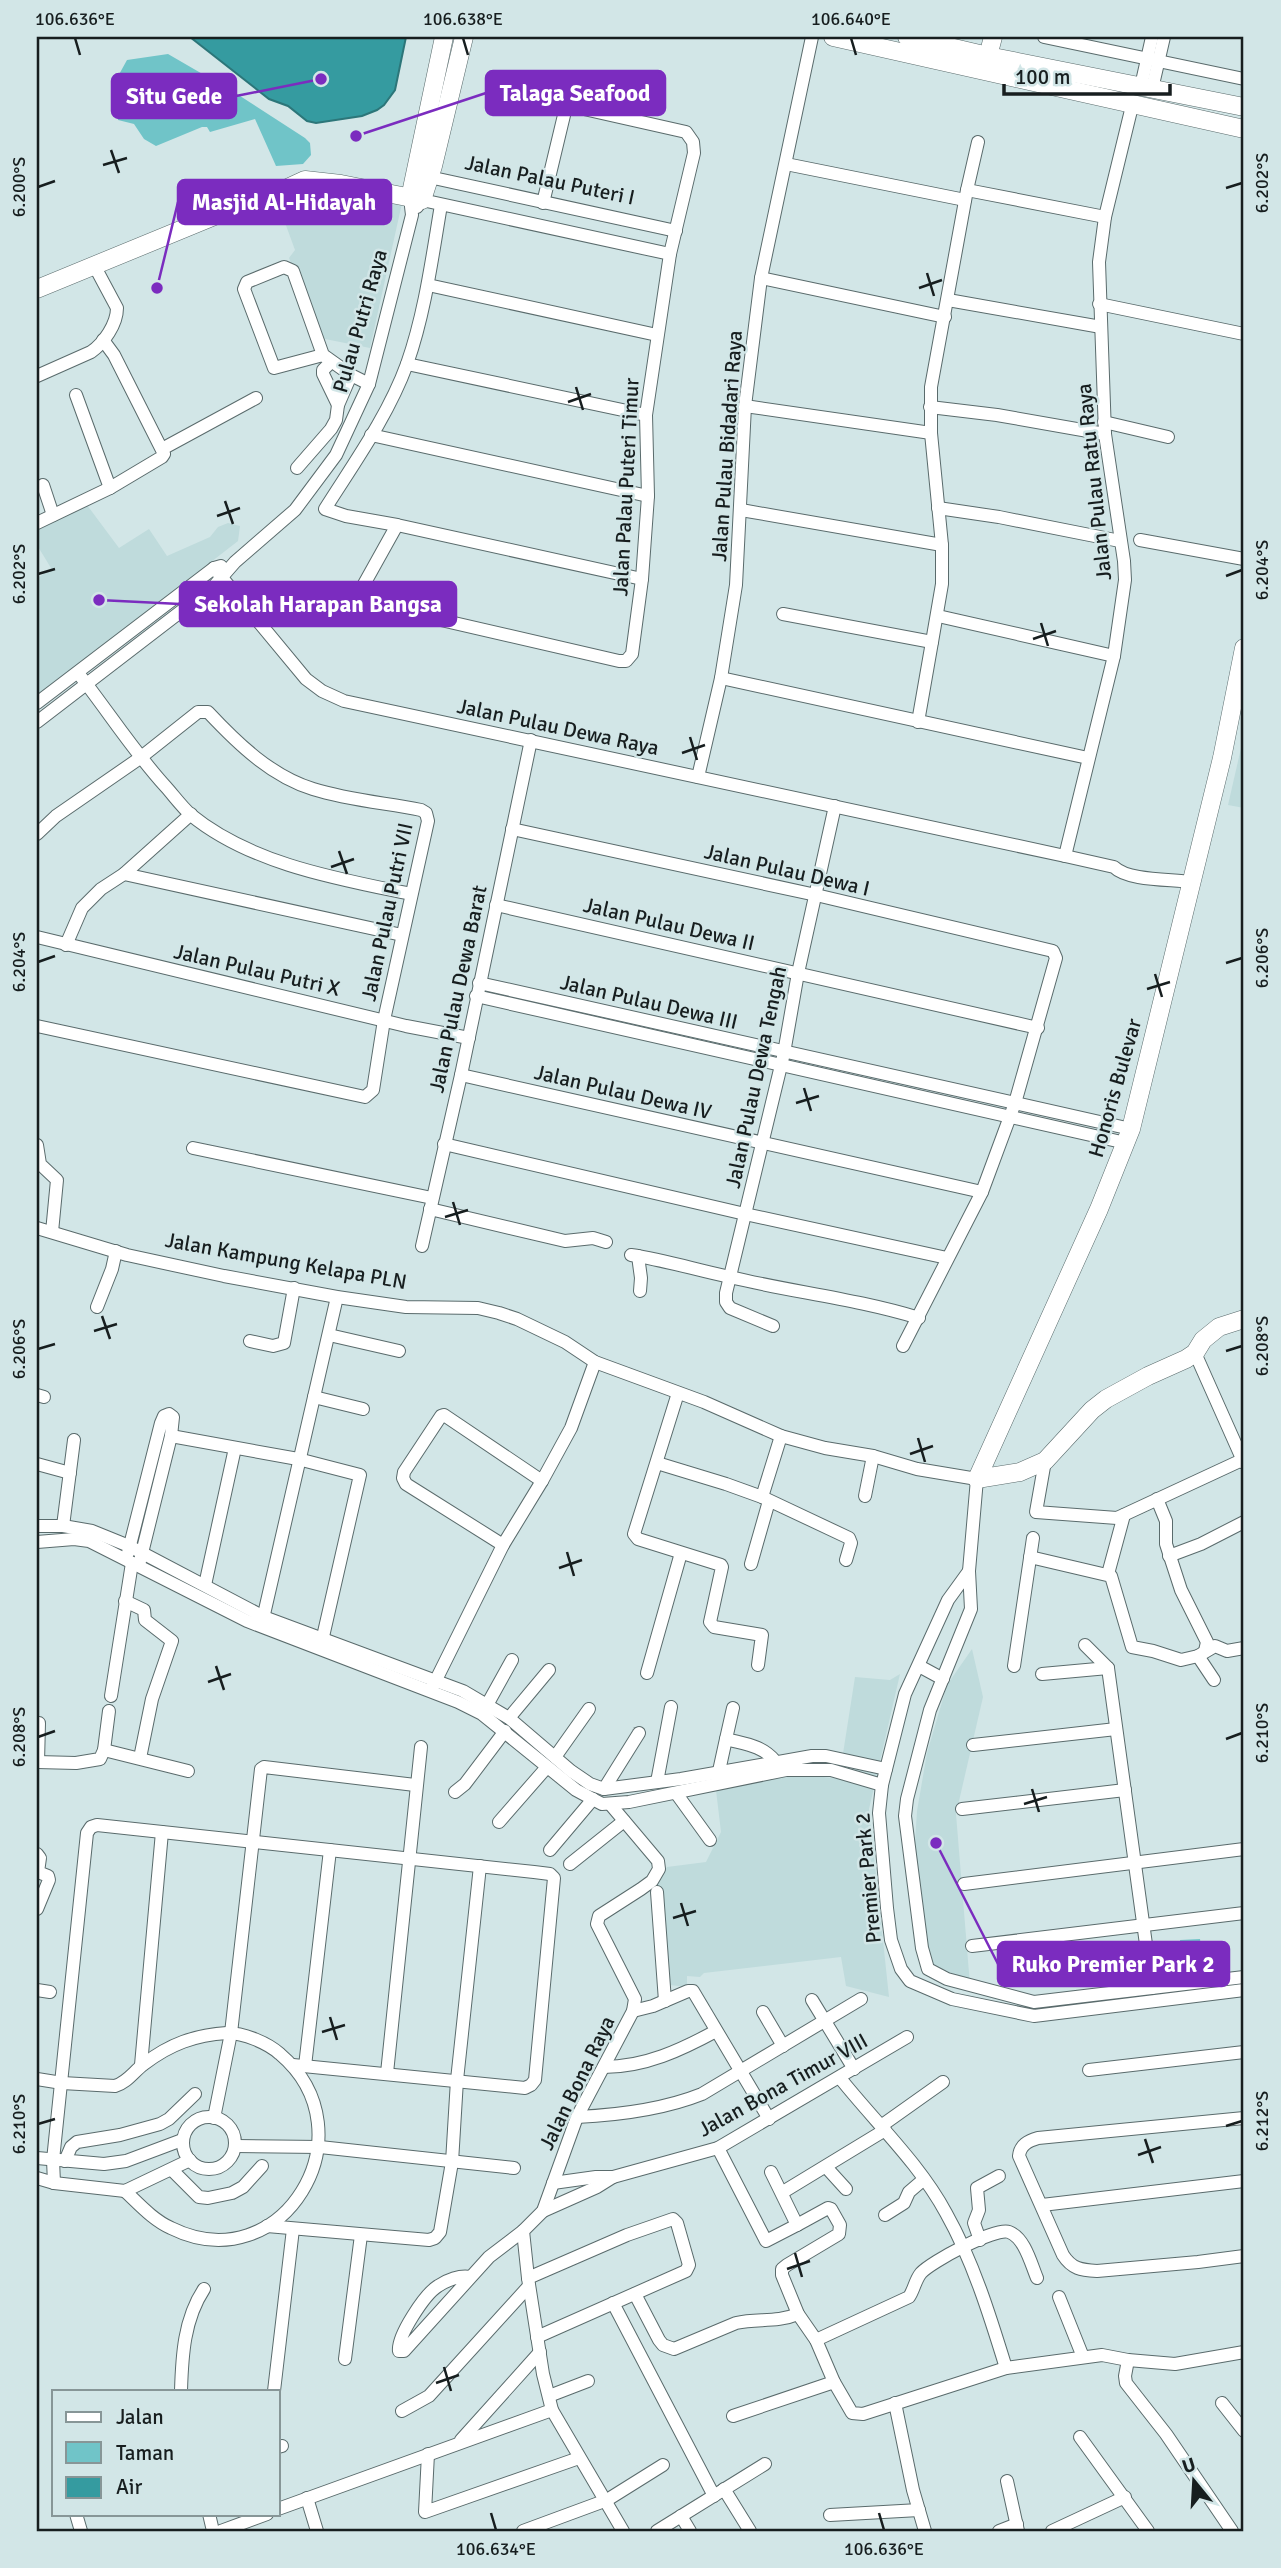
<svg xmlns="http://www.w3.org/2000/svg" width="1281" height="2568" viewBox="0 0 1281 2568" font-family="Signika,sans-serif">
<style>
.built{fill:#bfdbdc}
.green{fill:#70c4c8}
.water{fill:#359ba0;stroke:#2c7679;stroke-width:2}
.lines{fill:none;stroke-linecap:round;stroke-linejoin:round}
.street-casing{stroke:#5a6b6c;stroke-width:14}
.secondary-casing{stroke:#5a6b6c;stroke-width:19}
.street{stroke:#fff;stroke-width:12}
.secondary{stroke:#fff;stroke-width:18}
.ticks{fill:none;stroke:#171e1f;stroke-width:2.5}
.labels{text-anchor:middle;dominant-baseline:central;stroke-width:5;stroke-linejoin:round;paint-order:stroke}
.street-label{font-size:21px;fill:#171e1f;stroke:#d2e6e7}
.leader{fill:none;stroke:#7b2cbf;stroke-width:2.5}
.callout-dot{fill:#7b2cbf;stroke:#d2e6e7;stroke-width:2.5}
.callout{fill:#7b2cbf;stroke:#7b2cbf;stroke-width:2.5}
.callout-label{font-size:23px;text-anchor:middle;font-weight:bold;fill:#fff}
.neatline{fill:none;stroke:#171e1f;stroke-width:2.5}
.ticks-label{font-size:18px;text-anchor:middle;fill:#171e1f}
</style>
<rect width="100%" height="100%" fill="#d2e6e7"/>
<g class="built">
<polygon points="315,187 402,203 370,348 320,338 289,258 295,250 276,198 303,188"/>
<polygon points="84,501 119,548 149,529 167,556 210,537 218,527 228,523 240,526 238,541 37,697 37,579 51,568 37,545 37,529"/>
<polygon points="1244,735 1244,808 1228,805"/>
<polygon points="972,1649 983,1697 956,1814 970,1985 924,1961 913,1873 917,1811 927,1753 947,1685"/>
<polygon points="900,1674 869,1809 889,1997 846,1986 841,1957 704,1973 700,1977 687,1976 687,1987 670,1985 657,1883 667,1867 706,1862 721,1832 716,1790 755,1779 801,1774 839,1779 855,1677 890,1680"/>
</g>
<g class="green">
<polygon points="168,54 237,94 305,138 310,143 311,155 303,164 276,166 255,119 210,132 207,127 202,127 156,146 144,139 134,124 118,120 111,89 127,60"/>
<polygon points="1200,1939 1203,1970 1184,1971 1180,1940"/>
</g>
<polygon class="water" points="190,37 406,37 395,90 384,105 377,110 362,116 316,123 307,121 288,106 269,99"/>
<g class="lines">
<g class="street-casing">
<g id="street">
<polyline points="1044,37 1244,79"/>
<polyline points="1141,86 1152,37"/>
<polyline points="1152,89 1164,37"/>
<polyline points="786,164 965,200"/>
<polyline points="429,177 676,231"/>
<polyline points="967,190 1105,217"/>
<path d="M441,205C432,258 425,313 407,364C388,416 354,463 325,509L346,516L397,525L642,579"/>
<polyline points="417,207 422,200 670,254"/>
<polyline points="761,278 945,317"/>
<polyline points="428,285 657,335"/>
<polyline points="948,300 1101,327"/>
<polyline points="1099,304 1244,334"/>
<polyline points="323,355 274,368 244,289 247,282 284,267 293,271 323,355 351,375 369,384"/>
<polyline points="331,362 323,370 323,374 338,405"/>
<polyline points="407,364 646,415"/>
<path d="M37,376L91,352C104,343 117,324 117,308L94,265"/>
<polyline points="76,395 110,488"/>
<polyline points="745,406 931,433"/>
<polyline points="930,407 997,415 1105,434"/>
<polyline points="1104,422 1168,437"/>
<polyline points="371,435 648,496"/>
<polyline points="162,449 256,398"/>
<polyline points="297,468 331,429 336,420 338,405 351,375"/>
<polyline points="43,485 53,515"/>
<polyline points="938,508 999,517 1120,541"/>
<polyline points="741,510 942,545"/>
<polyline points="37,523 110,488 162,457 164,454 114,355 103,340"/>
<polyline points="397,525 363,586 364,595 376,605 619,661 626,661 632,654 642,579 648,496 646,415 670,254 694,153 693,142 686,132 575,107 565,111 543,203"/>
<polyline points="1140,540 1244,559"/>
<path d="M214,568L306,679L322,691L344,701L1065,856L1114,867C1128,881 1171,879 1191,882"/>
<polyline points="783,614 932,642 918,722"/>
<polyline points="938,616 1114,656"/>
<polyline points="932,642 942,584 942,545 931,433 931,387 967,190 978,142"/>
<path d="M78,673C108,711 133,751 166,787C174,796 182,807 191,815C251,864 338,879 411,894"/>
<polyline points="721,678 1088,758"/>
<polyline points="37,703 214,568 221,566"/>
<polyline points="37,722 214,586 235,562 295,510 336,455 369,384 412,215 410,198"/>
<polyline points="698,777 721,678 736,585 745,406 761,278 812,37"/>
<polyline points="512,829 816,895 1053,951 1056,958 1015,1103 982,1192 903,1346"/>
<path d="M37,834L56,816L140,758L198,712H208C238,744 271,776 313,789C348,800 386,803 421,810L426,813L428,821L384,1020L373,1090L365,1097L37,1026"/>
<polyline points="1065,856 1114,656 1125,580 1124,561 1105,434 1099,262 1105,217 1133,102"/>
<polyline points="124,874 402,935"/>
<polyline points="496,905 1038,1028"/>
<polyline points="37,937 406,1026 469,1038"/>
<polyline points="66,945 82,908 101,889 124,874 191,814"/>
<polyline points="479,983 1131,1129"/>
<polyline points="476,996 1126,1143"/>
<polyline points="461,1075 982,1192"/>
<polyline points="444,1144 745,1214 947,1258"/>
<polyline points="37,1145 40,1164 57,1180 52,1232"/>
<polyline points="193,1148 432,1198"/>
<polyline points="430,1209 565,1241 593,1238 606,1242"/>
<polyline points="37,1228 127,1255 224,1276 337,1297 406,1307 478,1308 499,1313 517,1319 565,1342 595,1362 704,1402 781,1436 825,1448 873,1456 917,1469 977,1479 969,1571"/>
<polyline points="422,1246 461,1075 531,740"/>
<path d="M631,1255C665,1260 696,1270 730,1277C792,1292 857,1299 919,1318"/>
<polyline points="638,1256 641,1278 640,1291"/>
<polyline points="97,1307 112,1269 116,1251"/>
<polyline points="773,1326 730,1308 726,1302 726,1293 784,1053 798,973 835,806"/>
<polyline points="329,1335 399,1351"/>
<polyline points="250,1341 273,1346 284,1343 294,1288"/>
<polyline points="1195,1353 1244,1463"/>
<polyline points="678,1393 634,1534 638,1539 721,1565 722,1567 710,1622 714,1627 762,1635 758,1665"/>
<polyline points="37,1395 44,1397"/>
<polyline points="314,1397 363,1409"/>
<polyline points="171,1436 298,1459 360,1475 322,1641"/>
<polyline points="1045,1461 1036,1512 1117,1518 1242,1460"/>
<polyline points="657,1463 726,1484 762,1497 849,1538 851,1543 846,1560"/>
<polyline points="37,1464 70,1473"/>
<polyline points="865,1496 873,1456"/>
<polyline points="762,1497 781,1436"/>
<polyline points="1157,1499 1166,1521 1166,1544 1181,1590 1207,1642 1205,1651"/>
<polyline points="37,1526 63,1526 92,1531 129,1546 264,1617 463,1691 509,1718 571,1771 590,1784 604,1789 681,1779 812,1756 826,1756 886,1769"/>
<polyline points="63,1526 74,1440"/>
<polyline points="37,1542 74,1539 89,1541 247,1621 458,1702 482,1714 576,1790 602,1804 629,1802 786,1770 831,1770 882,1785"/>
<polyline points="503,1545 406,1484 403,1478 404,1472 441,1416 444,1415 542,1481"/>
<polyline points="128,1553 161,1423 164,1416 169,1414 173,1417 171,1436 140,1561"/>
<polyline points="1169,1556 1201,1544 1244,1522"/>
<polyline points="1030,1557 1111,1576 1132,1647 1153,1651 1181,1660 1198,1656 1215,1646 1227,1651 1244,1648"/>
<polyline points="751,1564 769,1501"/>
<polyline points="1108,1574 1124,1515"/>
<polyline points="205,1585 235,1448"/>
<polyline points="125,1601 144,1610 145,1620 172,1641 152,1699 140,1758"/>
<polyline points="262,1623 337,1297"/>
<polyline points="1085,1645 1108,1668 1152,1988"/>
<polyline points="1198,1656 1214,1680"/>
<polyline points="919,1666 943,1679"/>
<polyline points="1014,1666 1033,1538"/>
<polyline points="647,1673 681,1553"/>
<polyline points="1042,1674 1108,1668"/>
<polyline points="432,1688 503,1545 542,1481 571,1428 595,1362"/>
<polyline points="111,1696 132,1563"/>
<polyline points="487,1705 512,1660"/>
<path d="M733,1708L726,1739C744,1744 762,1745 775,1761"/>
<polyline points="509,1718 549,1670"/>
<polyline points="973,1745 1116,1729"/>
<polyline points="104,1750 188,1771"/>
<polyline points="555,1757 589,1709"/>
<polyline points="37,1762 76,1763 100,1759 104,1750 109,1711"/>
<polyline points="38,1762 39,1723"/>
<polyline points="719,1771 726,1739"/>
<polyline points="657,1782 671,1707"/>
<polyline points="604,1789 639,1733"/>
<polyline points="455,1792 465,1784 505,1731"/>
<polyline points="676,1793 710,1840"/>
<polyline points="610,1804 658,1861 659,1869 652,1881 641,1889 599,1916 597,1924 635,1999 633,2011 577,2117 543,2211 523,2231 528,2278 543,2374 552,2410 623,2531"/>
<polyline points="962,1809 1125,1790"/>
<polyline points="499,1822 547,1767"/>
<polyline points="550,1850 593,1799"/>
<polyline points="37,1854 40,1858 38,1872 48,1876 49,1880 37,1909"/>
<polyline points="570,1864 624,1821"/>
<polyline points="964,1884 1244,1849"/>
<polyline points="657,1892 665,2001"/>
<polyline points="972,1946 1244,1913"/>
<polyline points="1244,1977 1034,2002 947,1979 928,1969 922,1948 905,1816 907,1799 930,1710 971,1609 969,1571 948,1600 905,1694 882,1785 879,1813 887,1908 891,1940 901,1969 910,1981 952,1999 1034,2016 1244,1990"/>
<polyline points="37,1990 50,1992"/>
<polyline points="812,2000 854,2069"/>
<polyline points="633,2011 653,2006 688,1991 693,1991 769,2119"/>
<polyline points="763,2012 783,2046"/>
<polyline points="141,2065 162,1832"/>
<polyline points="305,2066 330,1850"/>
<path d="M604,2067C645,2067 681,2050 716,2031"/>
<polyline points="1089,2070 1244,2052"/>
<polyline points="387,2073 421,1747"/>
<path d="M840,2078C875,2122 919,2163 946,2213C973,2261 990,2316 1006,2368"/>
<path d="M37,2079L62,2083L115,2086C128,2082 134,2071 144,2064C170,2044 195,2035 227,2033C244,2033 268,2043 280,2054C373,2133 282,2283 171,2228C153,2220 139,2204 125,2191"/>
<path d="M577,2117C619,2115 662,2110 702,2094L861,1999"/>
<circle cx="209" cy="2143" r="26"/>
<polyline points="214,2118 231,2033 261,1769 264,1767 415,1785"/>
<path d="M1244,2118L1038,2138C1028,2141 1020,2145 1019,2156L1063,2255C1072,2269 1081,2270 1097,2271L1198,2262L1244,2256"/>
<polyline points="881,2126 943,2082"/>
<polyline points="235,2146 320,2147 514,2168"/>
<polyline points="718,2148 766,2241 797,2225"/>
<polyline points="37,2158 104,2164 126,2161 182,2140"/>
<polyline points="65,2161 71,2147 77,2142 120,2135 160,2124 169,2119 195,2094"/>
<polyline points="826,2167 846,2189"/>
<polyline points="172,2170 199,2197 208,2198 232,2193 243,2187 262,2166"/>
<polyline points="771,2172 797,2225 828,2208 831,2209 840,2225 839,2234 787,2265 782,2269 782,2275 798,2314 816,2340 834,2382 852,2413 863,2414 1006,2368 1102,2355 1128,2360 1175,2364 1244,2352"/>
<polyline points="37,2178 54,2183 125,2191 190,2160"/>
<polyline points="54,2183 53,2160 87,1833 91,1827 97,1825 534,1872 550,1874 554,1878 535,2080 531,2085 525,2088 293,2065"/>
<polyline points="553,2183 596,2177 613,2177 718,2148 907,2037"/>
<polyline points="783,2192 885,2130"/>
<polyline points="1042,2205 1244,2181"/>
<polyline points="543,2211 597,2187 613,2177"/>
<polyline points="885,2215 904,2203 909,2192 923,2180"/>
<polyline points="267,2226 429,2240 435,2238 440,2232 452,2162 457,2080 480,1866"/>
<polyline points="980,2240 974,2223 979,2210 977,2188 999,2176"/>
<path d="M470,2277C460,2275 447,2280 438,2286C425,2294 397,2336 399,2351H404L489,2257L523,2231"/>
<polyline points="528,2278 627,2235 673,2219 677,2223 689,2265 686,2271 537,2337"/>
<path d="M635,2294L659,2340L663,2345L674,2349L736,2323C758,2318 776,2323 798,2314"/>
<polyline points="1059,2297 1083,2357"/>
<polyline points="613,2303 714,2496"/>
<path d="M816,2340L909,2297C914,2290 915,2280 921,2273C931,2262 995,2227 1009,2232C1025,2238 1031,2264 1037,2278"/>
<polyline points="345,2359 361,2235"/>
<polyline points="1128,2360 1125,2376 1126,2383 1166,2434 1232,2531"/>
<path d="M181,2391C182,2356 184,2319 204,2289"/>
<polyline points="274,2391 293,2229"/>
<polyline points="549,2396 588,2381"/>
<polyline points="895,2403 913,2490 925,2531"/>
<polyline points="1222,2403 1244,2431"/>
<polyline points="402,2411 429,2396 529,2286"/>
<polyline points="733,2416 834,2382"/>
<polyline points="1080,2437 1148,2531"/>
<polyline points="461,2440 540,2352"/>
<polyline points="278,2447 282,2446"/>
<polyline points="428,2454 425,2512 579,2458"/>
<polyline points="1007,2481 1018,2531"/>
<polyline points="724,2489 750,2531"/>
<polyline points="307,2498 317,2531"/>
<polyline points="278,2509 552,2410"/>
<polyline points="76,2514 81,2531"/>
<polyline points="209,2514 213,2531"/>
<polyline points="830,2515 919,2510"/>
<polyline points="681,2516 690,2531"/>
<polyline points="221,2531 267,2514"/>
<polyline points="523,2531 607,2500 663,2465"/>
<polyline points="657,2531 765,2464"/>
<polyline points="999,2531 1017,2524"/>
<polyline points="1052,2531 1125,2497"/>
</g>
</g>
<g class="secondary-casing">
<g id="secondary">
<polyline points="833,37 1244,129"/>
<polyline points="907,37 988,56 1244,107"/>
<polyline points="988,56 993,37"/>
<polyline points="410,198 444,37"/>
<polyline points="37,289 217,215 279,192 305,180 341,184 422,200 433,166 464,37"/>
<polyline points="1244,648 1222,758 1131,1129 1099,1209 977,1479 1020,1472 1045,1461 1092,1410 1106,1399 1148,1376 1186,1359 1195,1353 1203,1340 1219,1327 1244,1319"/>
</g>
</g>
<use href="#street" class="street"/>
<use href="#secondary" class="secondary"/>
</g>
<path class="ticks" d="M75,38L80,55M463,38L468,55M851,38L856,55M111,150L119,173M103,165L127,158M38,187L55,181M1226,188L1242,183M927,273L934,296M919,288L942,280M576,387L583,410M568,402L591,394M225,501L233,524M217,516L240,508M38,574L55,569M1226,576L1242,570M1041,623L1048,646M1033,639L1056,631M690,737L697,760M682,753L705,745M339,851L347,874M331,867L354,859M38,962L55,956M1226,963L1242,958M1155,974L1162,997M1147,989L1170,982M804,1088L811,1111M796,1103L819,1096M453,1202L460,1225M445,1217L468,1210M102,1316L110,1339M94,1331L117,1324M38,1349L55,1344M1226,1351L1242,1346M918,1438L925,1462M910,1454L933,1446M567,1552L574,1576M559,1568L582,1560M216,1666L224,1690M208,1682L231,1674M38,1737L55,1731M1226,1739L1242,1733M1032,1789L1039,1812M1024,1804L1047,1797M681,1903L688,1926M673,1918L696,1911M330,2017L337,2040M322,2032L345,2025M38,2124L55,2119M1226,2126L1242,2121M1145,2139L1153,2163M1138,2155L1161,2147M795,2253L802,2277M787,2269L810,2261M444,2367L451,2391M436,2383L459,2375M491,2513L496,2530M879,2513L884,2530"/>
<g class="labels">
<g class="street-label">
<text transform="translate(550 180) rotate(12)">Jalan Palau Puteri I</text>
<text transform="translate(360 321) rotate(-74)">Pulau Putri Raya</text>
<text transform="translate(727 446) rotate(-86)">Jalan Pulau Bidadari Raya</text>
<text transform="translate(1094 482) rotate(-96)">Jalan Pulau Ratu Raya</text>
<text transform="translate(626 487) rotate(-87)">Jalan Palau Puteri Timur</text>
<text transform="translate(558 727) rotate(12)">Jalan Pulau Dewa Raya</text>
<text transform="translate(787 870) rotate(13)">Jalan Pulau Dewa I</text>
<text transform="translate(387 912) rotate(-78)">Jalan Pulau Putri VII</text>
<text transform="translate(669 924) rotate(13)">Jalan Pulau Dewa II</text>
<text transform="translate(257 970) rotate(13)">Jalan Pulau Putri X</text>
<text transform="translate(458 989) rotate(-78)">Jalan Pulau Dewa Barat</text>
<text transform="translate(649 1002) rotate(13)">Jalan Pulau Dewa III</text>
<text transform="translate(756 1077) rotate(-78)">Jalan Pulau Dewa Tengah</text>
<text transform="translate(1115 1088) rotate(-74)">Honoris Bulevar</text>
<text transform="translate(623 1092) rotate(13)">Jalan Pulau Dewa IV</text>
<text transform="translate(286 1261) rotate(10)">Jalan Kampung Kelapa PLN</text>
<text transform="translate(868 1878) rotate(-95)">Premier Park 2</text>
<text transform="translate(577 2083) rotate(-64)">Jalan Bona Raya</text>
<text transform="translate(783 2085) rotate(-29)">Jalan Bona Timur VIII</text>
</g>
</g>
<path class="leader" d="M356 136L486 93M321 79L236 96M157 288L178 202M99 600L180 604M936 1843L998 1964"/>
<g class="callout-dot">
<circle cx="356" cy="136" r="7"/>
<circle cx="321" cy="79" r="7"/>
<circle cx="157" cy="288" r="7"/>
<circle cx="99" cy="600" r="7"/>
<circle cx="936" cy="1843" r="7"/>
</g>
<g class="callout">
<rect x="486" y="71" width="179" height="44" rx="7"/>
<rect x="112" y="74" width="124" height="44" rx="7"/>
<rect x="178" y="180" width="213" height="44" rx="7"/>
<rect x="180" y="582" width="276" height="44" rx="7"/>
<rect x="998" y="1942" width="231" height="44" rx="7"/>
</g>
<g class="callout-label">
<text x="575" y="101">Talaga Seafood</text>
<text x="174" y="104">Situ Gede</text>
<text x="284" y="210">Masjid Al-Hidayah</text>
<text x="318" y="612">Sekolah Harapan Bangsa</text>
<text x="1113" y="1972">Ruko Premier Park 2</text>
</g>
<rect width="1281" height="2568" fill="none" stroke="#d2e6e7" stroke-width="77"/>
<rect x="52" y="2390" width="228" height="126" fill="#d2e6e7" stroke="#879697" stroke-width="2"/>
<rect x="66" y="2412" width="35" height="10" fill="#ffffff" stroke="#879697" stroke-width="2"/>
<text x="116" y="2424" font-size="21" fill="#171e1f">Jalan</text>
<rect x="66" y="2442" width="35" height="21" fill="#70c4c8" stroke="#879697" stroke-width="2"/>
<text x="116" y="2460" font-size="21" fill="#171e1f">Taman</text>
<rect x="66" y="2477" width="35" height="21" fill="#359ba0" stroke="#879697" stroke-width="2"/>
<text x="116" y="2494" font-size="21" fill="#171e1f">Air</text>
<g transform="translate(1194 2481) rotate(342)" stroke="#d2e6e7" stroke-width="5" paint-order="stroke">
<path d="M0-5L12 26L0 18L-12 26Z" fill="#171e1f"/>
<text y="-10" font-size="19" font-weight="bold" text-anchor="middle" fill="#171e1f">U</text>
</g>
<path d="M1004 84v10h166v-10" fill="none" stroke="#171e1f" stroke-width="3.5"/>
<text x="1015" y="84" font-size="21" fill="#171e1f" stroke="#d2e6e7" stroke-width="5" paint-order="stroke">100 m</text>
<rect x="38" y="38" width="1204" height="2492" class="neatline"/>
<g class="ticks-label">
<text x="75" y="25">106.636°E</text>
<text x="463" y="25">106.638°E</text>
<text x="851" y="25">106.640°E</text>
<text transform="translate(1262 183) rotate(-90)" y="6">6.202°S</text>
<text transform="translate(19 187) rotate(-90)" y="6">6.200°S</text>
<text transform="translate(1262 570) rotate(-90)" y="6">6.204°S</text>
<text transform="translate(19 574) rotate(-90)" y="6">6.202°S</text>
<text transform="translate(1262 958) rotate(-90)" y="6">6.206°S</text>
<text transform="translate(19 962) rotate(-90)" y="6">6.204°S</text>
<text transform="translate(1262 1346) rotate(-90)" y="6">6.208°S</text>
<text transform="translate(19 1349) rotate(-90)" y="6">6.206°S</text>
<text transform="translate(1262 1733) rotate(-90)" y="6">6.210°S</text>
<text transform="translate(19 1737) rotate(-90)" y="6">6.208°S</text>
<text transform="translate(1262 2121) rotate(-90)" y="6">6.212°S</text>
<text transform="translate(19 2124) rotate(-90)" y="6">6.210°S</text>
<text x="496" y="2555">106.634°E</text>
<text x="884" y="2555">106.636°E</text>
</g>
</svg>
